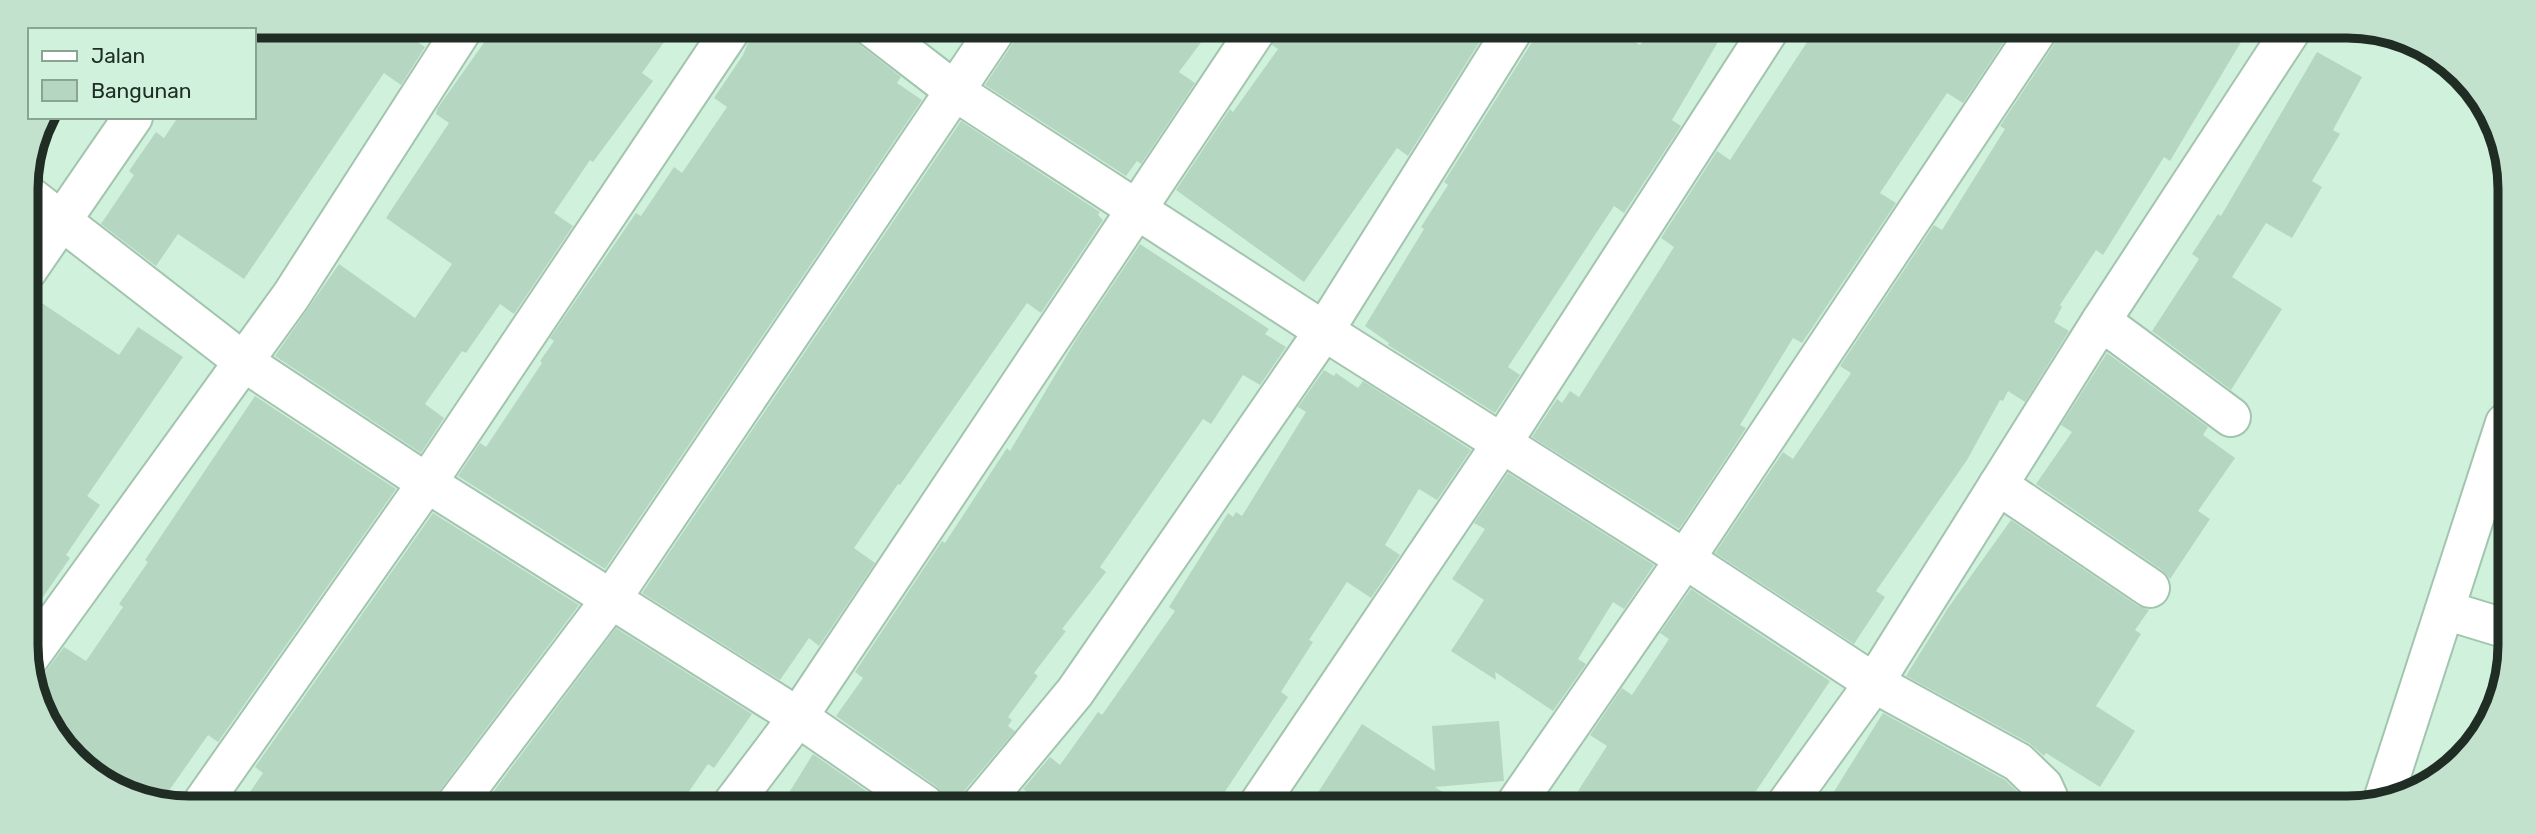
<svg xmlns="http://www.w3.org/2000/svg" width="2536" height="834" viewBox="0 0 2536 834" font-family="Rubik,sans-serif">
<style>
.building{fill:#b5d7c1}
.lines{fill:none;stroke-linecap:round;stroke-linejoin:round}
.minor-casing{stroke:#a3c4af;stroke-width:42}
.minor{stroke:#fff;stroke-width:38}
.rim{fill:none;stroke:#202d24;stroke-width:9}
</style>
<rect width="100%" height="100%" fill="#d0f2dc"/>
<g class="building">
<polygon points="254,26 395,27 425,47 401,85 384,73 244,279 178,234 156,266 101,224 134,175 129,171 156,132 164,138 178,117 254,117"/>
<polygon points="495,27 674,28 642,73 653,81 593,162 590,160 554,213 573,226 514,314 500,304 466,353 462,351 425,404 444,418 421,453 275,356 339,264 415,318 452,264 386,218 449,123 436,114 437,109"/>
<polygon points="754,28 852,28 860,45 901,77 897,83 922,100 605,569 458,476 480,443 486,447 542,363 540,361 554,341 550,338 636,213 641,216 674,167 682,173 727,107 714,98 743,55"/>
<polygon points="909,28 934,28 925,41"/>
<polygon points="1019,28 1074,29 1211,29 1179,72 1195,83 1141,164 1137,161 1126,176 985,85 1015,40"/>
<polygon points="1279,29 1487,30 1408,156 1397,148 1304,282 1176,190 1230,109 1233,112 1278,49 1272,45"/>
<polygon points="1535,30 1617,30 1640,45 1650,30 1725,30 1672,120 1681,126 1624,213 1614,206 1508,367 1520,375 1495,413 1388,345 1389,343 1365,326 1424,229 1421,227 1448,185 1444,182 1532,42"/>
<polygon points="1815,30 2011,31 1963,103 1947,93 1918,136 1880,193 1896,203 1802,343 1793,338 1740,425 1746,428 1679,529 1532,437 1557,399 1562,403 1570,391 1579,397 1674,247 1661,238 1717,151 1730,160"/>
<polygon points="2059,31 2247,32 2170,161 2164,157 2103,255 2096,250 2060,305 2062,307 2054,322 2069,331 2025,402 2008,391 2003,401 2000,400 1967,460 1876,591 1885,597 1854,644 1715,553 1783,452 1793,459 1851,373 1840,366 1934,225 1942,230 2005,129 2000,126 2055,43"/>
<polygon points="2317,52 2362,77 2333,130 2340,134 2312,181 2322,187 2292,238 2266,223 2232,277 2282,309 2231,390 2152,331 2199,259 2192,254 2218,214 2221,216"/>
<polygon points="961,121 1100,212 1098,215 1103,220 1041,313 1027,303 900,485 898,484 854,548 875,563 819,646 809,638 780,680 642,593"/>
<polygon points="1140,244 1269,329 1265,334 1286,347 1260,385 1243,375 1211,424 1203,419 1100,567 1106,572 1062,629 1066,631 1034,673 1038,676 1008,717 1012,720 1008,726 1015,731 965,790 959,804 946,804 943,794 936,786 836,716 863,678 855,672 942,541 945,543 1007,448 1010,451 1077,338"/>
<polygon points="27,293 119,355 138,327 183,357 87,496 100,505 66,555 70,558 29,617"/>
<polygon points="2107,353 2208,427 2203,435 2235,458 2198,511 2210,519 2170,579 2162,570 2036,484 2072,432 2061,425"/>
<polygon points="1324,370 1334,376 1336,373 1358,388 1363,381 1471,450 1437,500 1419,489 1385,545 1400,555 1371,598 1347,582 1309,640 1313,642 1281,692 1288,697 1216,805 1044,804 1023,789 1050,757 1060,765 1098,712 1102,715 1175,611 1169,607 1228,513 1233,517 1236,512 1242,516 1306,412 1298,407"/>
<polygon points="255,396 396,489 218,742 208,735 161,802 147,802 67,752 31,679 46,671 64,647 86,661 123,607 119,604 148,562 145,560"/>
<polygon points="1508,473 1654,565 1624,609 1613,602 1578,659 1586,664 1553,711 1495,672 1496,680 1451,651 1484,600 1452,579 1485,529 1474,523"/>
<polygon points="433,513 579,605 440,790 436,803 243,802 263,773 255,767"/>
<polygon points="2011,520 2138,606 2149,610 2135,630 2141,634 2096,706 2135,731 2100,787 2046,753 2044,756 2029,743 1906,676 1948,608"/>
<polygon points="1691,589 1830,681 1746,806 1599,806 1578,791 1607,746 1590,735 1622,688 1632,695 1669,639 1660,633"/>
<polygon points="616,628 752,714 714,768 708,764 681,803 485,803"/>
<polygon points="1883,713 2005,780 2021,795 2014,807 1825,806"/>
<polygon points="1499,721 1504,781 1435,787 1462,805 1310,805 1362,724 1435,771 1432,726"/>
<polygon points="813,754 885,804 782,804"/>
</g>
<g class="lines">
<g class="minor-casing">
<g id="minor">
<polyline points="873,28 956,92 1324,331 1685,559 1874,683 2018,762 2043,786 2048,797 2047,807"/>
<polyline points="192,30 195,26"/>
<polyline points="27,194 244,362 427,483 798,717 924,804"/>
<polyline points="27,271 133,117"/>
<polyline points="2101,321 2231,417"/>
<polyline points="1998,485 2150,588"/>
<polyline points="2445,610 2504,628"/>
<polyline points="29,658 291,296 464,27"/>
<polyline points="2384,797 2505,423"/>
<polyline points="203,802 427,483 732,28"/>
<polyline points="457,803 612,598 997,28"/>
<polyline points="733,803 798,717 1257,29"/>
<polyline points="982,804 1075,692 1324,331 1513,30"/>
<polyline points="1258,805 1502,443 1769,30"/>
<polyline points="1515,805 1685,559 2037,31"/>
<polyline points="1785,806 1874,683 2101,321 2290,32"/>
</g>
</g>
<use href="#minor" class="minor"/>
</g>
<path d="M0 0H2536V834H0ZM189 38H2347A151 151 0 0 1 2498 189V645A151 151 0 0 1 2347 796H189A151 151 0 0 1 38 645V189A151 151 0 0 1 189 38Z" fill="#c2e2cd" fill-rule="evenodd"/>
<path class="rim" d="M189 38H2347A151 151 0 0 1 2498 189V645A151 151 0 0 1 2347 796H189A151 151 0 0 1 38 645V189A151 151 0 0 1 189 38Z"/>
<rect x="28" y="28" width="228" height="91" fill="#d0f2dc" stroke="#8aa392" stroke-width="2"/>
<rect x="42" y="51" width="35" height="10" fill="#ffffff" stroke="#8aa392" stroke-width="2"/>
<text x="91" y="63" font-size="21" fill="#202d24">Jalan</text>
<rect x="42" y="80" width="35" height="21" fill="#b5d7c1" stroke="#8aa392" stroke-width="2"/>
<text x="91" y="98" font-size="21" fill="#202d24">Bangunan</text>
</svg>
